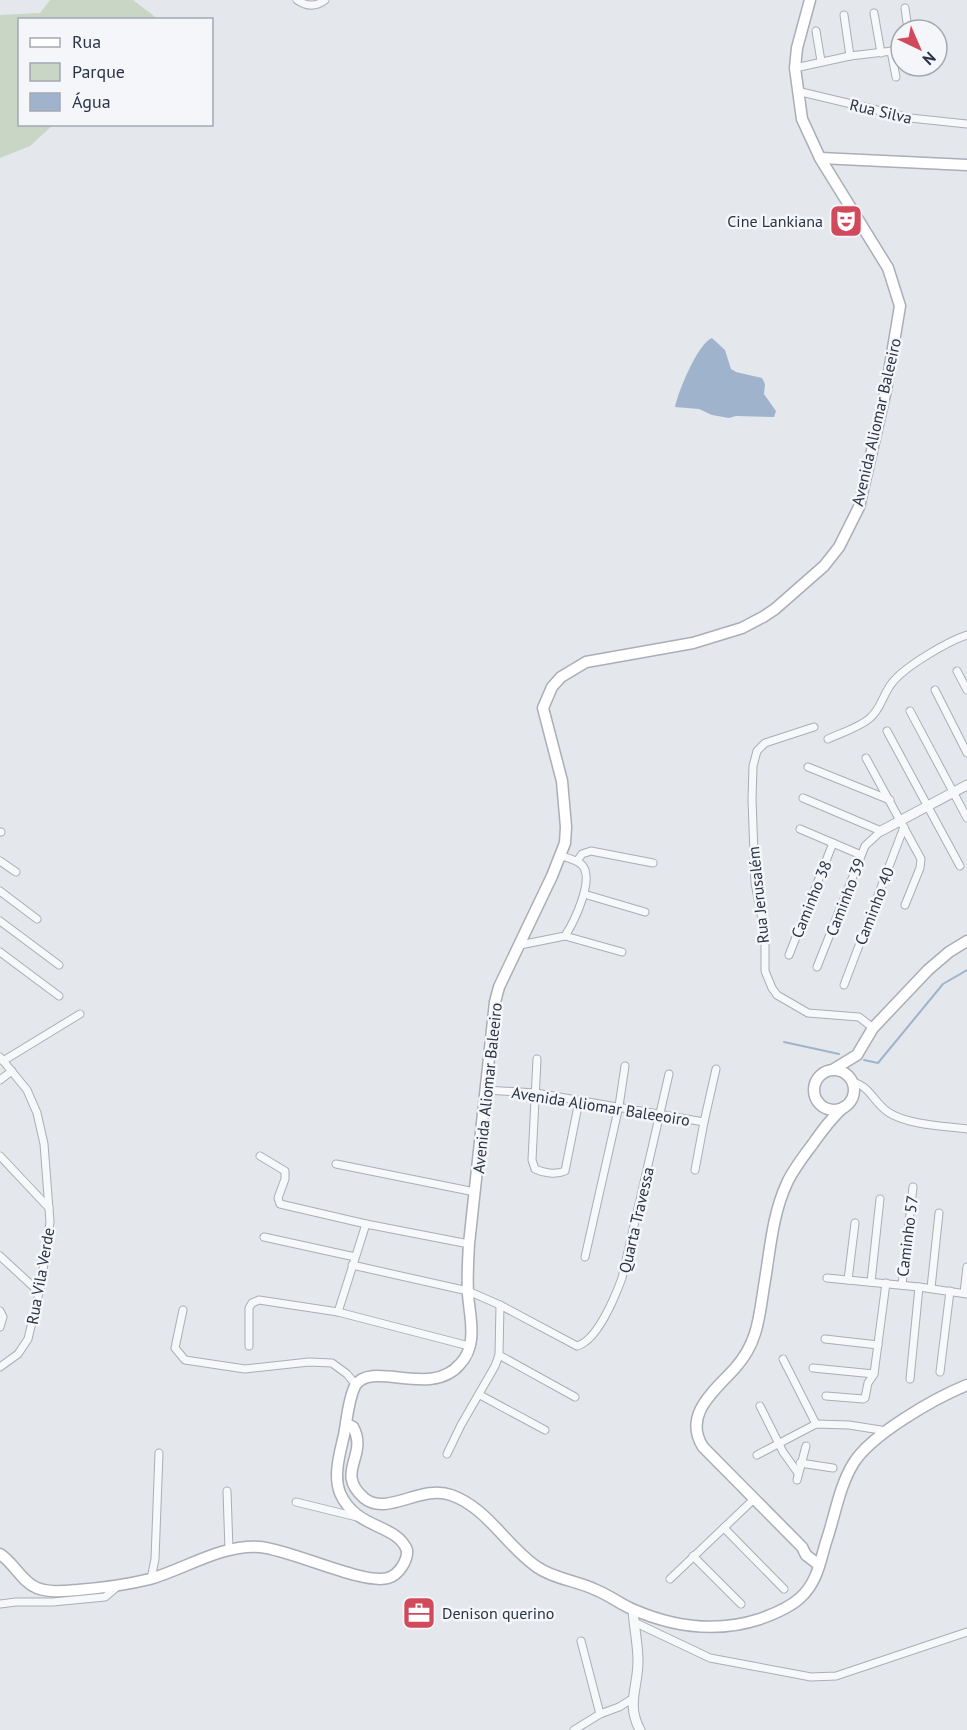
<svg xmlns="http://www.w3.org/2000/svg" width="967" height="1730" viewBox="0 0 967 1730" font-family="'PT Sans',sans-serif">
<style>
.green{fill:#c9d6c5}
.water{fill:#9fb4cc}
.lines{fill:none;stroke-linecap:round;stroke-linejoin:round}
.stream{stroke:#9fb4cc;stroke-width:2}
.minor-casing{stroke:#a9aeb7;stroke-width:9}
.tertiary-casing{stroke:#a9aeb7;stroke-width:11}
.secondary-casing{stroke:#a9aeb7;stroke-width:13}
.minor{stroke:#f7f8fa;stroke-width:7}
.tertiary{stroke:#f7f8fa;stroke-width:9}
.secondary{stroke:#fff;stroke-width:10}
.labels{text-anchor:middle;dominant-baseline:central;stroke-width:5;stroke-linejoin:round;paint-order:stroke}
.street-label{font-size:16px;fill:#2b3445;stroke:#f4f6f9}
.poi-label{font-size:16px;fill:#2b3445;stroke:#f4f6f9;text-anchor:end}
</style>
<rect width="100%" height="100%" fill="#e4e7ec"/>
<polygon class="green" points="50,0 133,0 158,19 20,20 20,124 53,125 30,146 0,158 0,15 40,13"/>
<path class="water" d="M712,338L725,350L731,369L736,372L762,378L765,384L764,394L776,411L774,417L736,416L729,418L712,415L699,409L675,407C678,392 698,343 712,338Z"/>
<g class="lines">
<g class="stream">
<polyline points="784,1042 839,1054"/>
<polyline points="864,1060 878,1063 943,984 967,970"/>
</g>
<g class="minor-casing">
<g id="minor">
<path d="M297,0C307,7 316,7 325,0"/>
<polyline points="905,8 908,30"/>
<polyline points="874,13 881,53"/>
<polyline points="844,15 850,56"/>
<polyline points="816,31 821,61"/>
<polyline points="891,51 896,77"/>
<polyline points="909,66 910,71"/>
<polyline points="926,66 927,67"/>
<polyline points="795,68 850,56 901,50"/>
<polyline points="797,91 910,118 967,124"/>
<polyline points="957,671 967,690"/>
<polyline points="935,690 967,753"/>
<polyline points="910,711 967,818"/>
<polyline points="814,727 765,743 757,751 753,766 752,799 755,883 765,935 765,971 772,988 777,995 808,1013 859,1017 873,1028"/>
<polyline points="887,731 960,866"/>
<path d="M828,739C841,733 860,727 870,718C881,709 883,694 892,683C904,667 948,641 967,635"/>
<polyline points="866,758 921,859 920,868 905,905"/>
<polyline points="808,767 890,800"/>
<polyline points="803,798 881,831 865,846 817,967"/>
<polyline points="800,829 861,855"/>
<polyline points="0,832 1,832"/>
<polyline points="0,861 16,872"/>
<polyline points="577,861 582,854 591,851 653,863"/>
<polyline points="0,891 37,919"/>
<polyline points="584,894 645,912"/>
<polyline points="0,921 59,965"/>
<polyline points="565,936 622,952"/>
<path d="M520,945L565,936C574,922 595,879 582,865C577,860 568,858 561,856"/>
<polyline points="0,952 59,996"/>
<polyline points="789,955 833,843"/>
<polyline points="844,985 904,827"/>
<polyline points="0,1057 27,1090 37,1113 44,1144 50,1222 41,1284 28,1339 18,1354 0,1367"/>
<path d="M537,1059L532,1160L535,1169C543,1173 556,1175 565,1171L579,1101"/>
<polyline points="3,1061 80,1014"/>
<polyline points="0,1080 12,1071"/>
<path d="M853,1082C871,1087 873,1102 888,1112C907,1125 944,1126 967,1129"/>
<polyline points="485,1090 536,1093 704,1122 695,1170"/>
<polyline points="704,1122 716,1069"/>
<polyline points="0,1156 49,1208"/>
<polyline points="260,1156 285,1171 285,1179 278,1198 280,1204 366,1224"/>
<polyline points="336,1164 475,1192"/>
<polyline points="264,1237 355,1257"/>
<polyline points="0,1256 39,1292"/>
<polyline points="585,1257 619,1106 625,1066"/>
<path d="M352,1265L468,1291L500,1305L577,1346C597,1341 615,1297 622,1278L669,1074"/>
<polyline points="827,1278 919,1287 967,1294"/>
<polyline points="848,1280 855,1223"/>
<polyline points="871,1282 880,1199"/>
<polyline points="902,1285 913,1187"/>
<polyline points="931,1288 939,1213"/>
<polyline points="964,1293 967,1267"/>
<polyline points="183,1310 175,1348 185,1360 245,1369 309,1362 332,1363 347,1374 356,1385"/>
<polyline points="0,1311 3,1317 0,1327"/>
<polyline points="338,1312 366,1224 469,1244"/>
<polyline points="825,1339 878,1345"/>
<polyline points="249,1346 249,1308 252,1303 259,1300 338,1312 469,1346"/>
<polyline points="499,1355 575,1397"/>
<polyline points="783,1359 816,1424"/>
<polyline points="813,1368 874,1374"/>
<polyline points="940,1372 950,1291"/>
<polyline points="910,1379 919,1287"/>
<polyline points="480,1395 545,1430"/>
<polyline points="826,1396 863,1399 865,1398 868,1383 874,1374 886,1283"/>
<polyline points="760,1406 783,1452 798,1473"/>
<polyline points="447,1454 461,1425 495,1366 499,1355 500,1305"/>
<polyline points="757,1455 816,1424 849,1425 887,1431"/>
<polyline points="800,1463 833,1468"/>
<polyline points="797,1480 806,1446"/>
<polyline points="227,1491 229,1550"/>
<polyline points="296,1502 357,1517"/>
<polyline points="724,1528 784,1589"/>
<polyline points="693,1556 741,1604"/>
<polyline points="151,1579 155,1559 159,1453"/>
<polyline points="670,1579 753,1500"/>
<polyline points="0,1604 16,1602 53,1602 105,1597 118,1586"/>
<polyline points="634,1622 710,1658 811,1677 836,1676 967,1632"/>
<polyline points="581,1641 600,1714"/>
<polyline points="574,1730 600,1714 619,1707 632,1699"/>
</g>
</g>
<g class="tertiary-casing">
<g id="tertiary">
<polyline points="881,831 967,785"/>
<path d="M633,1610C634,1627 638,1644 638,1661C638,1688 626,1704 640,1730"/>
</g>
</g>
<g class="secondary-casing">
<g id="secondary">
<polyline points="820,158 967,165"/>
<polyline points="834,1069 857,1055 873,1028 928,970 949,952 967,941"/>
<circle cx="834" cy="1090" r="20"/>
<path d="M347,1424L353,1427C369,1456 334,1472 364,1498C387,1517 421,1484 451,1495C488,1508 506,1546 537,1567C554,1579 578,1581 596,1590C609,1595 620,1604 632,1609C673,1627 717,1633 760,1619C774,1614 789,1608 800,1598C817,1583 820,1562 826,1542C835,1516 839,1487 853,1464C870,1435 935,1398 967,1385"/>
<path d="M0,1554C14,1563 22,1582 37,1588C50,1593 65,1591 78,1590C102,1588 126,1585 150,1579C185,1569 222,1544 260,1547C292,1550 363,1585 388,1578C399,1575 408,1560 407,1550C396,1523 356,1530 340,1493C333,1475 340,1453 344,1435C347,1420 348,1400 355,1386C371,1359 431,1399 460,1364C466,1358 470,1348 471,1340C473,1325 469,1309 468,1294C467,1278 468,1261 469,1244L495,1002L499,987L552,876L565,843L566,827L562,781L543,708L552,687L561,677L586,662L693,643L742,628L763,617L775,609L824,566L839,547L859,507L886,390L900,306L888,268L820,158L802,119L795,68L797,48L810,0"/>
<path d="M819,1565L806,1555L802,1547L703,1447C682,1414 716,1390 736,1367C758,1342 759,1317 764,1286C770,1252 772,1215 787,1183C793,1170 803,1157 812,1145C822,1131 831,1118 844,1107"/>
</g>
</g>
<use href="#minor" class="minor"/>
<use href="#tertiary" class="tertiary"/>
<use href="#secondary" class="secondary"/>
</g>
<defs>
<g id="theatre-square" transform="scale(1.725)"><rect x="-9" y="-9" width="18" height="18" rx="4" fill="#d1495b" stroke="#f4f6f9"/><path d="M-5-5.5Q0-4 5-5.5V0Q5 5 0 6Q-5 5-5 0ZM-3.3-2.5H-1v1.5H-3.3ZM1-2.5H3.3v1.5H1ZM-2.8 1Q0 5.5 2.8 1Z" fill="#fff"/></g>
<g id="office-square" transform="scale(1.725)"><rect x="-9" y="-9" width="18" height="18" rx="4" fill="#d1495b" stroke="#f4f6f9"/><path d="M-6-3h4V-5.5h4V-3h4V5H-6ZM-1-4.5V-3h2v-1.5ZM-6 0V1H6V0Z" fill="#fff"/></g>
</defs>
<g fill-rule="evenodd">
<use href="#theatre-square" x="846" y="221"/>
<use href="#office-square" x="419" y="1613"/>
</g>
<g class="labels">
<g class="street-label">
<text transform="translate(881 111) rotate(13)">Rua Silva</text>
<text transform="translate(876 422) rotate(-77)">Avenida Aliomar Baleeiro</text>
<text transform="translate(758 895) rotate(-96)">Rua Jerusalém</text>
<text transform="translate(845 897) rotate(-69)">Caminho 39</text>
<text transform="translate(811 899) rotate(-68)">Caminho 38</text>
<text transform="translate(874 906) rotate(-69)">Caminho 40</text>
<text transform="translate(487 1088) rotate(-84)">Avenida Aliomar Baleeiro</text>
<text transform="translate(601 1106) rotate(9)">Avenida Aliomar Baleeoiro</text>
<text transform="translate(636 1220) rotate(-77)">Quarta Travessa</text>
<text transform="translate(907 1236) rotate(-83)">Caminho 57</text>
<text transform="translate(40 1276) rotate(-80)">Rua Vila Verde</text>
</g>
<g class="poi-label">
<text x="823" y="221">Cine Lankiana</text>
<text x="442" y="1613" text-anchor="start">Denison querino</text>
</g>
</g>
<rect x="18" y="18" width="195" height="108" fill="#f4f6f9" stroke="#a4a8b1" stroke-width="1.5"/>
<rect x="30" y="38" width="30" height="9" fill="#ffffff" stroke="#a4a8b1" stroke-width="1.5"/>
<text x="72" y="48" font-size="18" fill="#2b3445">Rua</text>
<rect x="30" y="63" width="30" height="18" fill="#c9d6c5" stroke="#a4a8b1" stroke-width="1.5"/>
<text x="72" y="78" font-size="18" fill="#2b3445">Parque</text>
<rect x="30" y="93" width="30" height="18" fill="#9fb4cc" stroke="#a4a8b1" stroke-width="1.5"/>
<text x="72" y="108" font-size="18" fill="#2b3445">Água</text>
<g transform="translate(919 48) rotate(136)"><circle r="28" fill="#f4f6f9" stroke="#a4a8b1" stroke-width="1.5"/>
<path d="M0-4.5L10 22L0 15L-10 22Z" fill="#d1495b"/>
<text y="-9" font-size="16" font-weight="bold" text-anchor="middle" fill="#2b3445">N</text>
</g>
</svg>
